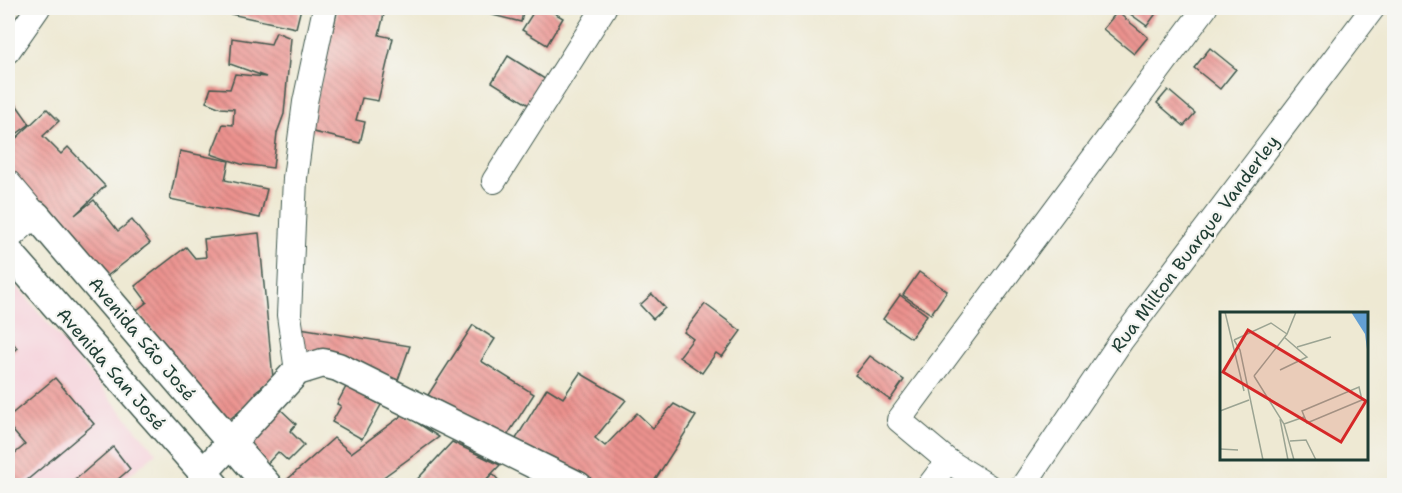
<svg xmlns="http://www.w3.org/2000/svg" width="1402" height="493" viewBox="0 0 1402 493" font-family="'Shantell Sans',sans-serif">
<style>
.built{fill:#f6cfd9}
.building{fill:url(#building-back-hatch)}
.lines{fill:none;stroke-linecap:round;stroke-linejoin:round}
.minor-casing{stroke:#3e574c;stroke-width:26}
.tertiary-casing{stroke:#3e574c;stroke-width:31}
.minor{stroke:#fff;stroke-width:24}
.tertiary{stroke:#fff;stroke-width:28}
.labels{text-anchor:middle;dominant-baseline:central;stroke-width:4.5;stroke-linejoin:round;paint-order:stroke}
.street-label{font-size:18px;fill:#1f3d34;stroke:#f6f6f2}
.inset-road{fill:none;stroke:#9ba493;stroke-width:1.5}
.view{fill:#d62828;fill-opacity:0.15;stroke:#d62828;stroke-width:3}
.inset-edge{fill:none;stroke:#1f3d34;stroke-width:3}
</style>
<defs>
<pattern id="building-back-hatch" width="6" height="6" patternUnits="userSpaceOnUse" patternTransform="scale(1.5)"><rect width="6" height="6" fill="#ec928e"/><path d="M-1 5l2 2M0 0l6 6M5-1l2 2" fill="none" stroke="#bf7875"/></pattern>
</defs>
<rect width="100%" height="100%" fill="#f6f6f2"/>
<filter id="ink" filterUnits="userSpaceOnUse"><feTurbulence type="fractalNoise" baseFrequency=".0167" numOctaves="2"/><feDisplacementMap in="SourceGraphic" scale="12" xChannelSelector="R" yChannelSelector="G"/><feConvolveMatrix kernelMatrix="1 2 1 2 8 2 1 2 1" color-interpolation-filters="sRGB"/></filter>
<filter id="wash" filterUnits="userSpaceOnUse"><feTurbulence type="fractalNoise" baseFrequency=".008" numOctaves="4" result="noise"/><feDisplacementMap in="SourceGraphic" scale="24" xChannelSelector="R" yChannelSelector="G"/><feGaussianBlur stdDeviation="1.35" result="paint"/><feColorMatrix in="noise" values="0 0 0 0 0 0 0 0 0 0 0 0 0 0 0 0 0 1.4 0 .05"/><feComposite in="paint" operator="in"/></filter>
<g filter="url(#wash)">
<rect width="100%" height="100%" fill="#eee9d3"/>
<polygon class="built" points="8,275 156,453 117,485 8,485"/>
<g id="blocks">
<g class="building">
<polygon points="212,8 301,8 296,28 212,10"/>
<polygon points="338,8 372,8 385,10 379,35 393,38 378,101 362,98 356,120 365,122 360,143 309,131"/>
<polygon points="464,8 524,8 521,22"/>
<polygon points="536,8 546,8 563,18 547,45 522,30"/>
<polygon points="1122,8 1160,8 1147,26"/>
<polygon points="1117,12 1148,37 1134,54 1103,29"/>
<polygon points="276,32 291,38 284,114 277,133 273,168 241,164 211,154 223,124 233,125 234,109 221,108 206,102 211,88 230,89 235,74 266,77 230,64 232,38 271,44"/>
<polygon points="1210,48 1236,69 1220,89 1194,68"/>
<polygon points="508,56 548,81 532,107 492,82"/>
<polygon points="1168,90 1195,113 1184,126 1157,103"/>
<polygon points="8,93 30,124 8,140"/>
<polygon points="47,109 59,121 43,136 61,154 68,147 105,186 75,215 94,200 118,231 132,220 150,243 102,280 61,226 8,170 8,146"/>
<polygon points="180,151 229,161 225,180 267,189 260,218 170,199"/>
<polygon points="259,233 273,378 256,391 257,398 222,425 137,310 147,302 135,286 186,247 195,258 206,257 204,239"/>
<polygon points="919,272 947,291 931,314 903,295"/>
<polygon points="652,294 665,308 653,319 640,305"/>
<polygon points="900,295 927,315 911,338 883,319"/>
<polygon points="705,304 741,331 722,357 716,353 702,373 679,357 693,339 684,332"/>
<polygon points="473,325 495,339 481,361 534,394 503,442 428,395"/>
<polygon points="294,327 410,346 398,380 291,346"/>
<polygon points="8,337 17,348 8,356"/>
<polygon points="870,356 904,380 890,400 855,375"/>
<polygon points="580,373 626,400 595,438 605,446 637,413 653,428 674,404 696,416 651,486 591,486 514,442 547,388 563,398"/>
<polygon points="55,378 94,424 20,486 8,486 8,459 25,445 8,425 8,417"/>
<polygon points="347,385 381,405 362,439 332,422 341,406 337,404"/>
<polygon points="276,405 296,424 290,431 304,445 288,461 278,452 265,466 240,442"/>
<polygon points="404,414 439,437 371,486 280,486 334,438 351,453"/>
<polygon points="452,442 500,465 480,486 411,486"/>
<polygon points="113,447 130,469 110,486 68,486"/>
<polygon points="493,474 501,483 499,486 481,486"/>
<polygon points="391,477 398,486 381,486"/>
</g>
</g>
</g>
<g filter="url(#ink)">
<use href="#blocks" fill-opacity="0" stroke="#3e574c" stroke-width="1.5"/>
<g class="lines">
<g class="minor-casing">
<g id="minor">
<polyline points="8,51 38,8"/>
<polyline points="494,181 604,8"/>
<polyline points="8,182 36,215 8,239"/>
<polyline points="297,371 289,315 295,178 305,102 325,8"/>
<polyline points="929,486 948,461"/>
<polyline points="988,486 948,461 899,420 1205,8"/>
<polyline points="1023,486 1121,341 1373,8"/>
</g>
</g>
<g class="tertiary-casing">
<g id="tertiary">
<polyline points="8,209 36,215 268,486"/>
<polyline points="8,251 215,486"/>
<polyline points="202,474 297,371 323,363 338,367 578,486"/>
</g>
</g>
<use href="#minor" class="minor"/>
<use href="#tertiary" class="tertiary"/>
</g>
</g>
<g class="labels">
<g class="street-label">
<text transform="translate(1195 244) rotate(-53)">Rua Milton Buarque Vanderley</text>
<text transform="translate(142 339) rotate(50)">Avenida São José</text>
<text transform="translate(111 369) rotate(49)">Avenida San José</text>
</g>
</g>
<g transform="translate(1220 312)">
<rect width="148" height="148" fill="#eee9d3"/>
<path d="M131,0H148V45L145,22Z" fill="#629fd3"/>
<path class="inset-road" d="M5,0L24,79M14,28L20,38L43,148M14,28L51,11L67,22M77,35L111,25M60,58L87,45L64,25M34,64L64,112L74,148M34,64L67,22L76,0M139,75L142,88L87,111L82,99ZM0,99L29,88M60,107L68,148M64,112L84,105M70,129L86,128L96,148M0,137L18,138"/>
<path class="view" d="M28,18L146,89L121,130L3,60Z"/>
<rect width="148" height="148" class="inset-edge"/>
</g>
<rect width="1402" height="493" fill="none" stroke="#f6f6f2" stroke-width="30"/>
</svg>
